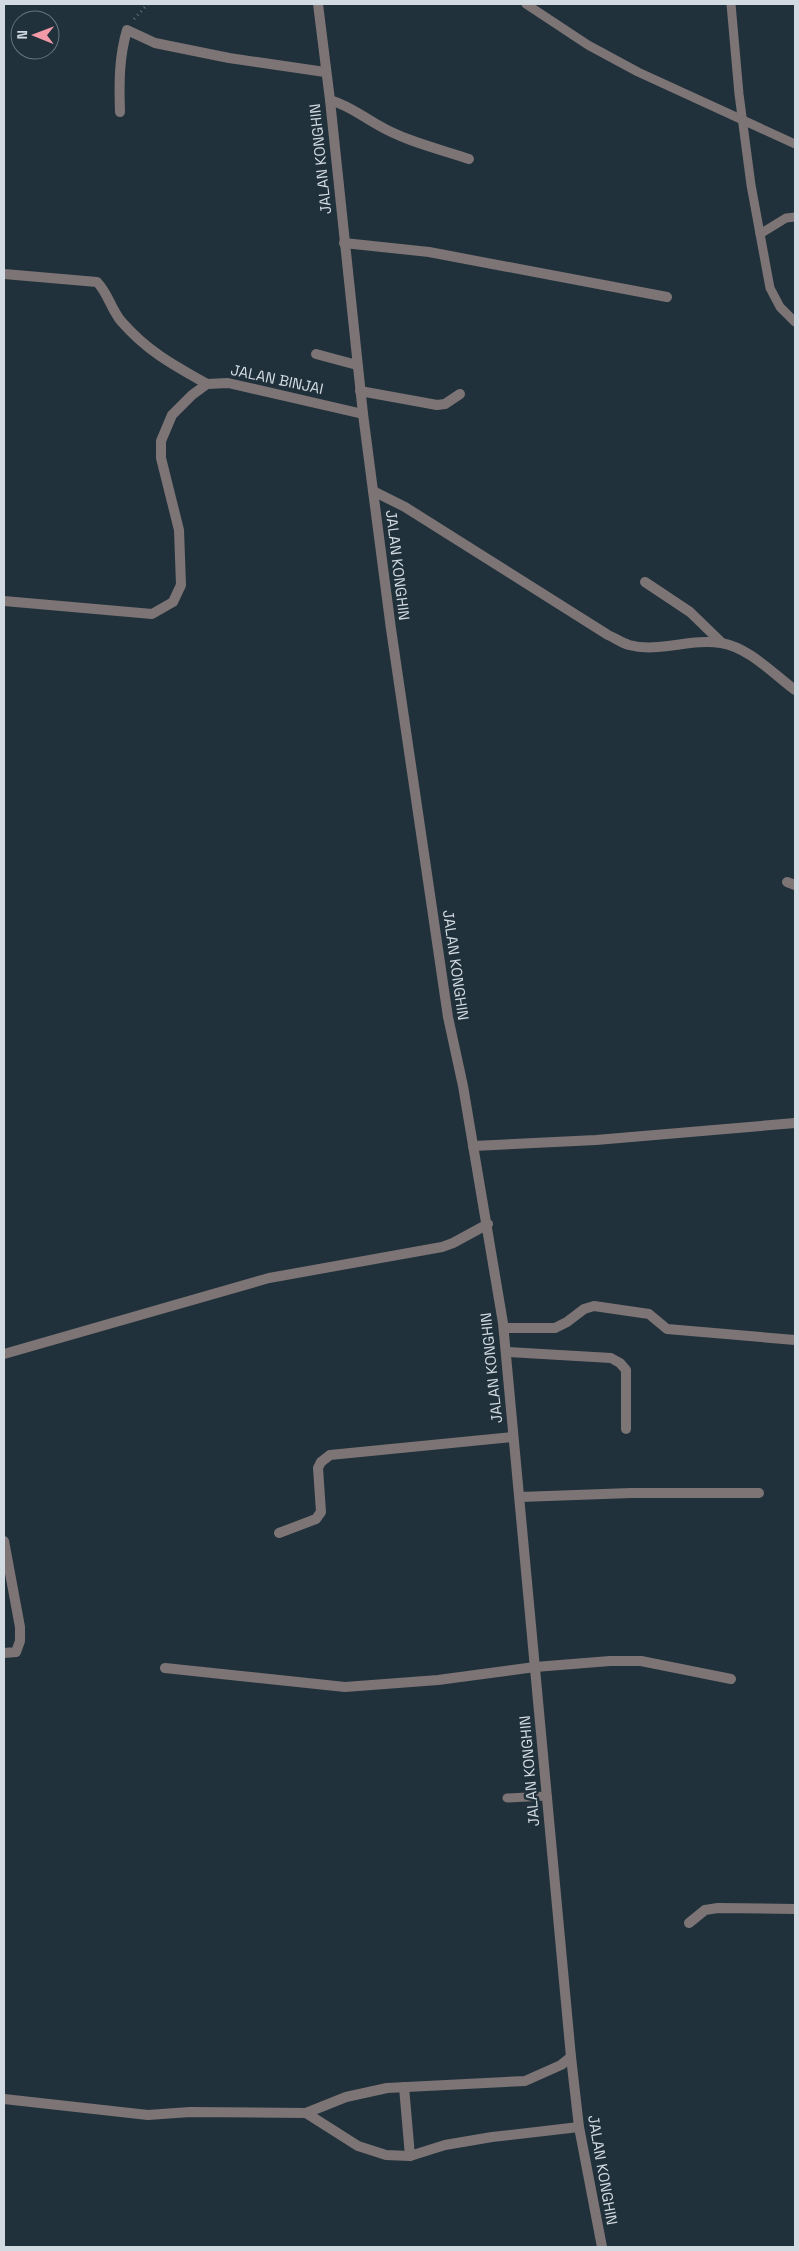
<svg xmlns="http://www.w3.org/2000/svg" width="799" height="2251" viewBox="0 0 799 2251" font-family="'Space Grotesk',sans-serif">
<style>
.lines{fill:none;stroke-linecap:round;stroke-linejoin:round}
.path{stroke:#606d76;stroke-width:3;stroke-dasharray:1 4;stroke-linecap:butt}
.service{stroke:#7d7475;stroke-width:9}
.minor{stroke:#7d7475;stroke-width:10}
.tertiary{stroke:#7d7475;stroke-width:10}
.labels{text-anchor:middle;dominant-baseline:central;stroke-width:5;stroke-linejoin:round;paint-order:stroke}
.street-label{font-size:15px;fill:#d2dbe2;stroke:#21313b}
</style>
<rect width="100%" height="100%" fill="#21313b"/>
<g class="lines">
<polyline class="path" points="134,19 148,4"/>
<g class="service">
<polyline points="526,4 588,45 638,72 795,144"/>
<polyline points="731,4 739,94 751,185 770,288 780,307 795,322"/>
<polyline points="760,234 786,218 795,217"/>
<polyline points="507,1798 547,1796"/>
</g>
<g class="minor">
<path d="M330,100C350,106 360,115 378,125C405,141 439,149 469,159"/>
<path d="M120,112C119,83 119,57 127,30L155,43L229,58L325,72"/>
<polyline points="344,243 429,252 667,297"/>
<path d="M4,274L97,282C108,293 111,309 121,321C147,351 173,365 207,384"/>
<polyline points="316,354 357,365"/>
<polyline points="360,391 437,405 445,404 460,394"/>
<path d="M373,491L405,507L608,635C615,638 622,643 629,645C659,653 690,638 721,643C750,648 772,673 795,690"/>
<polyline points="645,582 690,612 722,643"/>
<polyline points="4,601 152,614 173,602 181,585 179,530 161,458 161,441 172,415 192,395 207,384 228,383 363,414"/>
<polyline points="787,882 795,885"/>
<polyline points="473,1146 596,1140 795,1123"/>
<polyline points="504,1328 555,1328 567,1322 584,1309 594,1306 649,1314 667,1329 795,1340"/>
<polyline points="506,1352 611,1358 620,1363 626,1370 626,1429"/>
<polyline points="4,1354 269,1278 442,1247 453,1243 488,1224"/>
<polyline points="520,1497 631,1493 759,1493"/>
<polyline points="279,1533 316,1519 321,1512 318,1468 321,1462 330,1455 513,1437"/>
<polyline points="4,1541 20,1627 20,1641 16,1652 4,1653"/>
<polyline points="165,1668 345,1687 438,1680 535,1667 610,1661 641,1661 731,1679"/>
<polyline points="689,1923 705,1910 718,1908 795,1909"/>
<polyline points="404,2087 410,2156"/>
<polyline points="4,2099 148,2115 190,2112 306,2113 346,2097 387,2088 525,2081 561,2065 571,2057"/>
<polyline points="306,2113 358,2146 386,2155 410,2156 445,2145 492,2137 579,2127"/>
</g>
<polyline class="tertiary" points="318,4 330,100 363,414 391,629 448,1017 463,1086 503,1323 571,2057 579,2127 602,2247"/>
</g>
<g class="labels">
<g class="street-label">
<text transform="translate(320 159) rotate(-96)">JALAN KONGHIN</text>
<text transform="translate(277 379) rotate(12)">JALAN BINJAI</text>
<text transform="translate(398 565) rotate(83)">JALAN KONGHIN</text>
<text transform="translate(456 965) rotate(82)">JALAN KONGHIN</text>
<text transform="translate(491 1368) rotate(-96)">JALAN KONGHIN</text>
<text transform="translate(529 1771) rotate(-95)">JALAN KONGHIN</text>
<text transform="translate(603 2170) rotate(80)">JALAN KONGHIN</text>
</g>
</g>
<rect width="799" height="2251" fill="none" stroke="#d2dbe2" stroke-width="10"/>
<g transform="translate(35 35) rotate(271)"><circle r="24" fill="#21313b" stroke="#68757e"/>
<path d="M0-4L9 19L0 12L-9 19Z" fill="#f39aa8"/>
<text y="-8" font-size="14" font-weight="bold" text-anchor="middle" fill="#d2dbe2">N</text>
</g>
</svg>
